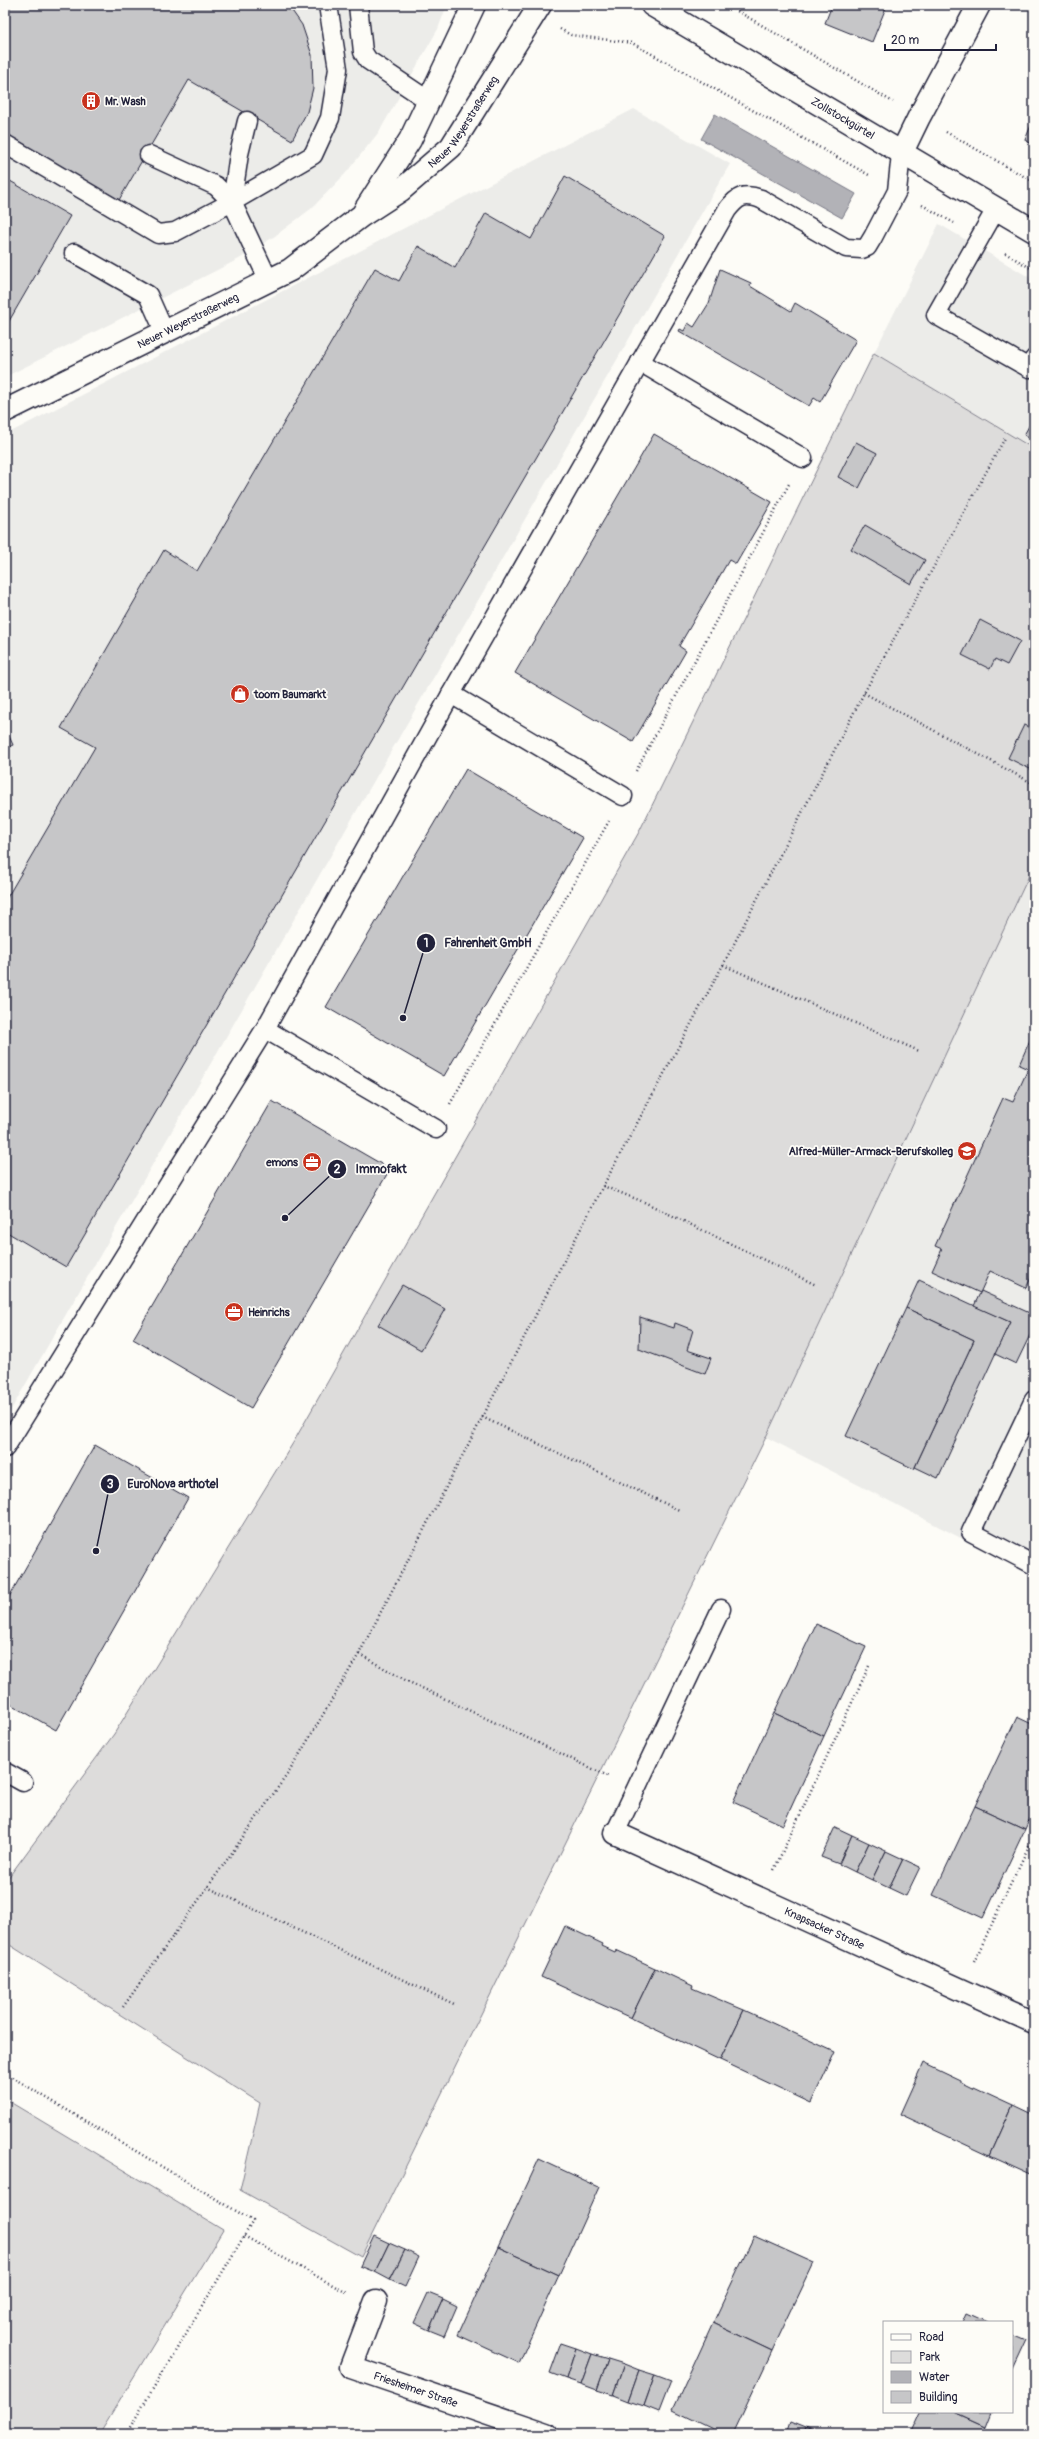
<svg xmlns="http://www.w3.org/2000/svg" width="1039" height="2439" viewBox="0 0 1039 2439" font-family="Pangolin,sans-serif">
<style>
.built{fill:#ecece9}
.green{fill:#dddcdb;stroke:#807f8b}
.water{fill:#b2b2b7;stroke:#787885}
.building{fill:#c6c6c8;stroke:#22223b}
.lines{fill:none;stroke-linecap:round;stroke-linejoin:round}
.service-casing{stroke:#22223b;stroke-width:21}
.minor-casing{stroke:#22223b;stroke-width:25}
.secondary-casing{stroke:#22223b;stroke-width:25}
.path{stroke:#22223b;stroke-width:2.5;stroke-dasharray:1 3;stroke-linecap:butt}
.service{stroke:#fdfcf7;stroke-width:18}
.minor{stroke:#fdfcf7;stroke-width:22}
.secondary{stroke:#fdfcf7;stroke-width:22}
.labels{text-anchor:middle;dominant-baseline:central;stroke-width:3.5;stroke-linejoin:round;paint-order:stroke}
.poi-label{font-size:11px;font-weight:bold;fill:#22223b;stroke:#fdfcf7;text-anchor:start}
.street-label{font-size:11px;fill:#22223b;stroke:#fdfcf7}
.leader{fill:none;stroke:#22223b;stroke-width:1.5}
.callout-dot{fill:#22223b;stroke:#fdfcf7;stroke-width:1.5}
.mark-label{font-size:12px;text-anchor:middle;font-weight:bold;fill:#fff}
.callout-label{font-size:12px;text-anchor:middle;font-weight:bold;fill:#22223b;stroke:#fdfcf7;stroke-width:3.5;stroke-linejoin:round;paint-order:stroke}
</style>
<rect width="100%" height="100%" fill="#fdfcf7"/>
<filter id="ink" filterUnits="userSpaceOnUse"><feTurbulence type="fractalNoise" baseFrequency=".025" numOctaves="2"/><feDisplacementMap in="SourceGraphic" scale="8" xChannelSelector="R" yChannelSelector="G"/><feConvolveMatrix kernelMatrix="1 2 1 2 8 2 1 2 1" color-interpolation-filters="sRGB"/></filter>
<g filter="url(#ink)">
<g class="built">
<polygon points="5,5 447,5 438,29 379,132 345,174 312,208 275,236 239,259 5,377"/>
<polygon points="634,109 730,164 5,1420 5,435"/>
<polygon points="939,224 1034,280 1034,449 874,353"/>
<polygon points="1034,865 1034,1576 766,1437"/>
</g>
<g class="green">
<polygon points="874,353 1034,449 1034,865 766,1437 361,2257 240,2190 260,2103 5,1942 5,1882 114,1734 293,1443 639,832"/>
<polygon points="5,2099 223,2230 99,2434 5,2434"/>
</g>
<polygon class="water" points="715,114 856,194 842,218 701,139"/>
<g class="building">
<polygon points="5,5 288,5 302,25 312,55 313,88 307,112 292,140 189,80 119,200 5,133"/>
<polygon points="832,5 887,5 872,42 825,23"/>
<polygon points="1034,118 1034,145 1025,140"/>
<polygon points="565,176 665,236 66,1267 5,1231 5,901 95,747 61,728 164,550 197,571 375,268 399,281 418,246 455,268 486,213 531,239"/>
<polygon points="5,178 70,216 5,328"/>
<polygon points="720,269 751,283 750,286 791,311 795,303 856,340 820,402 814,398 809,406 679,331 680,329 684,331 688,323 694,327 709,303"/>
<polygon points="1034,417 1034,441 1024,435"/>
<polygon points="654,434 772,502 736,564 729,560 679,646 686,651 633,742 515,673"/>
<polygon points="856,442 877,453 859,488 838,477"/>
<polygon points="865,525 925,560 911,584 851,549"/>
<polygon points="980,620 1020,641 1007,665 995,659 990,669 962,655"/>
<polygon points="1024,725 1034,730 1034,771 1008,758"/>
<polygon points="5,727 13,745 5,749"/>
<polygon points="466,769 583,838 444,1076 326,1007"/>
<polygon points="1034,1031 1034,1272 1026,1288 990,1271 980,1293 932,1271 942,1249 935,1246 1003,1098 1013,1102 1028,1069 1019,1065"/>
<polygon points="272,1101 390,1169 251,1408 133,1339"/>
<polygon points="919,1280 1010,1322 938,1478 915,1467 974,1340 906,1308"/>
<polygon points="402,1285 445,1309 421,1350 378,1325"/>
<polygon points="981,1291 1034,1315 1034,1336 1030,1335 1016,1364 995,1354 1010,1322 974,1306"/>
<polygon points="906,1308 974,1340 914,1469 846,1436"/>
<polygon points="640,1317 674,1328 675,1323 693,1330 687,1350 711,1358 705,1374 639,1349"/>
<polygon points="95,1445 188,1498 56,1730 5,1701 5,1604"/>
<polygon points="816,1624 866,1647 824,1736 774,1713"/>
<polygon points="774,1713 824,1736 783,1825 733,1802"/>
<polygon points="1017,1717 1034,1725 1034,1810 1025,1829 975,1806"/>
<polygon points="975,1806 1025,1829 983,1918 933,1895"/>
<polygon points="835,1827 852,1835 839,1864 821,1857"/>
<polygon points="852,1835 869,1843 855,1872 839,1864"/>
<polygon points="869,1843 886,1851 872,1880 855,1872"/>
<polygon points="886,1851 903,1859 889,1888 872,1880"/>
<polygon points="903,1859 920,1867 906,1896 889,1888"/>
<polygon points="565,1926 603,1944 602,1946 615,1952 616,1950 655,1968 631,2018 541,1977"/>
<polygon points="655,1968 693,1986 692,1988 744,2010 720,2060 631,2018"/>
<polygon points="744,2010 835,2052 811,2103 720,2060"/>
<polygon points="923,2063 961,2081 961,2083 973,2089 974,2087 1013,2105 990,2156 900,2114"/>
<polygon points="1013,2105 1034,2115 1034,2176 990,2156"/>
<polygon points="539,2159 599,2187 559,2275 498,2247"/>
<polygon points="374,2236 389,2243 375,2272 360,2266"/>
<polygon points="754,2236 814,2263 772,2351 713,2323"/>
<polygon points="389,2243 405,2250 390,2280 375,2272"/>
<polygon points="498,2247 559,2275 519,2363 458,2335"/>
<polygon points="405,2250 419,2257 405,2287 390,2280"/>
<polygon points="428,2293 443,2299 429,2330 414,2323"/>
<polygon points="443,2299 457,2306 444,2336 429,2330"/>
<polygon points="967,2313 987,2322 963,2322"/>
<polygon points="713,2323 772,2351 733,2434 723,2434 673,2410"/>
<polygon points="1012,2333 1026,2339 1012,2369"/>
<polygon points="561,2343 576,2348 566,2379 550,2373"/>
<polygon points="576,2348 592,2354 581,2384 566,2379"/>
<polygon points="592,2354 608,2359 597,2390 581,2384"/>
<polygon points="608,2359 624,2364 613,2395 597,2390"/>
<polygon points="624,2364 639,2370 628,2401 613,2395"/>
<polygon points="639,2370 655,2375 644,2406 628,2401"/>
<polygon points="655,2375 671,2381 659,2412 644,2406"/>
<polygon points="921,2412 953,2412 986,2427 982,2434 911,2434"/>
<polygon points="953,2412 992,2412 986,2427"/>
<polygon points="791,2422 806,2428 804,2434 787,2434"/>
<polygon points="806,2428 822,2434 804,2434"/>
</g>
<g class="lines">
<g class="service-casing">
<g id="service">
<polyline points="358,5 363,52 368,60 429,101"/>
<polyline points="5,144 158,234 175,232 232,202"/>
<polyline points="149,155 216,186 232,202"/>
<polyline points="232,202 239,154 247,121"/>
<polyline points="996,209 936,315 1029,368 1034,359"/>
<polyline points="74,253 148,295 165,333"/>
<polyline points="269,281 232,202 313,155 330,118 338,69 328,5"/>
<polyline points="640,362 803,458"/>
<polyline points="451,694 623,796"/>
<polyline points="265,1029 436,1129"/>
<polyline points="1034,1400 971,1532 1034,1565"/>
<path d="M5,1448L265,1029L451,694L727,210C738,196 744,193 761,199L846,248L862,249L867,247L873,237L897,191L901,154"/>
<polyline points="5,1772 23,1782"/>
<polyline points="615,1833 721,1609"/>
</g>
</g>
<g class="minor-casing">
<g id="minor">
<polyline points="901,154 919,117 979,5"/>
<polyline points="365,210 410,140 474,5"/>
<path id="s1" d="M5,411L290,270L361,216L401,190L451,147L540,5"/>
<path id="s2" d="M615,1833L1034,2023"/>
<path id="s3" d="M376,2301L351,2367L547,2434"/>
</g>
</g>
<g class="secondary-casing">
<g id="secondary">
<path id="s4" d="M652,5L1034,231"/>
</g>
</g>
<g class="path">
<polyline points="727,5 893,102"/>
<polyline points="560,29 571,35 632,43 869,175"/>
<polyline points="946,132 1034,182"/>
<polyline points="922,205 954,223"/>
<polyline points="1005,253 1034,270"/>
<polyline points="864,693 1034,784"/>
<polyline points="636,771 789,484"/>
<polyline points="723,965 919,1051"/>
<polyline points="450,1104 609,821"/>
<polyline points="603,1186 644,1202 816,1285"/>
<polyline points="482,1417 679,1510"/>
<polyline points="359,1654 407,1681 610,1777"/>
<polyline points="774,1870 869,1666"/>
<polyline points="207,1887 456,2005"/>
<polyline points="974,1962 1034,1835"/>
<polyline points="123,2007 289,1772 359,1654 603,1186 723,965 864,693 1005,438"/>
<polyline points="5,2073 253,2221 126,2434"/>
<polyline points="244,2236 347,2293"/>
</g>
<use href="#service" class="service"/>
<use href="#minor" class="minor"/>
<use href="#secondary" class="secondary"/>
</g>
</g>
<defs>
<g id="building-disc" transform="scale(1)"><circle r="9.5" fill="#c8321e" stroke="#fdfcf7"/><path d="M-4-6H4V6H1V3H-1V6H-4ZM-2.5-4.3h1.7v1.8h-1.7ZM.8-4.3h1.7v1.8H.8ZM-2.5-1h1.7V.8h-1.7ZM.8-1h1.7V.8H.8Z" fill="#fff"/></g>
<g id="shop-disc" transform="scale(1)"><circle r="9.5" fill="#c8321e" stroke="#fdfcf7"/><path d="M-5-2.5h2.3a2.7 3.5 0 0 1 5.4 0H5L5.5 6h-11ZM-1.5-2.5h3a1.5 2.3 0 0 0-3 0Z" fill="#fff"/></g>
<g id="school-disc" transform="scale(1)"><circle r="9.5" fill="#c8321e" stroke="#fdfcf7"/><path d="M0-5L7-2L0 1L-7-2ZM-4 1L0 2.5L4 1V4Q0 6-4 4Z" fill="#fff"/></g>
<g id="office-disc" transform="scale(1)"><circle r="9.5" fill="#c8321e" stroke="#fdfcf7"/><path d="M-6-3h4V-5.5h4V-3h4V5H-6ZM-1-4.5V-3h2v-1.5ZM-6 0V1H6V0Z" fill="#fff"/></g>
</defs>
<g fill-rule="evenodd">
<use href="#building-disc" x="91" y="101"/>
<use href="#shop-disc" x="240" y="694"/>
<use href="#school-disc" x="967" y="1151"/>
<use href="#office-disc" x="312" y="1162"/>
<use href="#office-disc" x="234" y="1312"/>
</g>
<g class="labels">
<g class="poi-label">
<text x="105" y="101">Mr. Wash</text>
<text x="254" y="694">toom Baumarkt</text>
<text x="953" y="1151" text-anchor="end">Alfred-Müller-Armack-Berufskolleg</text>
<text x="298" y="1162" text-anchor="end">emons</text>
<text x="248" y="1312">Heinrichs</text>
</g>
<g class="street-label">
<text stroke="none"><textPath href="#s4" startOffset="222">Zollstockgürtel</textPath></text>
<text stroke="none"><textPath href="#s1" startOffset="548">Neuer Weyerstraßerweg</textPath></text>
<text stroke="none"><textPath href="#s1" startOffset="204">Neuer Weyerstraßerweg</textPath></text>
<text stroke="none"><textPath href="#s2" startOffset="230">Knapsacker Straße</textPath></text>
<text stroke="none"><textPath href="#s3" startOffset="139">Friesheimer Straße</textPath></text>
</g>
</g>
<path class="leader" d="M403 1018L426 943M285 1218L337 1169M96 1551L110 1484"/>
<g class="callout-dot">
<circle cx="403" cy="1018" r="4"/>
<circle cx="285" cy="1218" r="4"/>
<circle cx="96" cy="1551" r="4"/>
<circle cx="426" cy="943" r="10"/>
<circle cx="337" cy="1169" r="10"/>
<circle cx="110" cy="1484" r="10"/>
</g>
<g class="mark-label">
<text x="426" y="947">1</text>
<text x="337" y="1173">2</text>
<text x="110" y="1488">3</text>
</g>
<g class="callout-label">
<text x="488" y="947">Fahrenheit GmbH</text>
<text x="381" y="1173">Immofakt</text>
<text x="173" y="1488">EuroNova arthotel</text>
</g>
<rect width="1039" height="2439" fill="none" stroke="#fdfcf7" stroke-width="20"/>
<rect x="10" y="10" width="1019" height="2419" fill="none" stroke="#22223b" stroke-width="1.5" filter="url(#ink)"/>
<rect x="883" y="2321" width="130" height="92" fill="#fdfcf7" stroke="#a5a5ac"/>
<rect x="891" y="2334" width="20" height="6" fill="#fdfcf7" stroke="#a5a5ac"/>
<text x="919" y="2341" font-size="12" fill="#22223b">Road</text>
<rect x="891" y="2351" width="20" height="12" fill="#dddcdb" stroke="#a5a5ac"/>
<text x="919" y="2361" font-size="12" fill="#22223b">Park</text>
<rect x="891" y="2371" width="20" height="12" fill="#b2b2b7" stroke="#a5a5ac"/>
<text x="919" y="2381" font-size="12" fill="#22223b">Water</text>
<rect x="891" y="2391" width="20" height="12" fill="#c6c6c8" stroke="#a5a5ac"/>
<text x="919" y="2401" font-size="12" fill="#22223b">Building</text>
<path d="M885 44v6h111v-6" fill="none" stroke="#22223b" stroke-width="2"/>
<text x="891" y="44" font-size="12" fill="#22223b" stroke="#fdfcf7" stroke-width="3" paint-order="stroke">20 m</text>
</svg>
